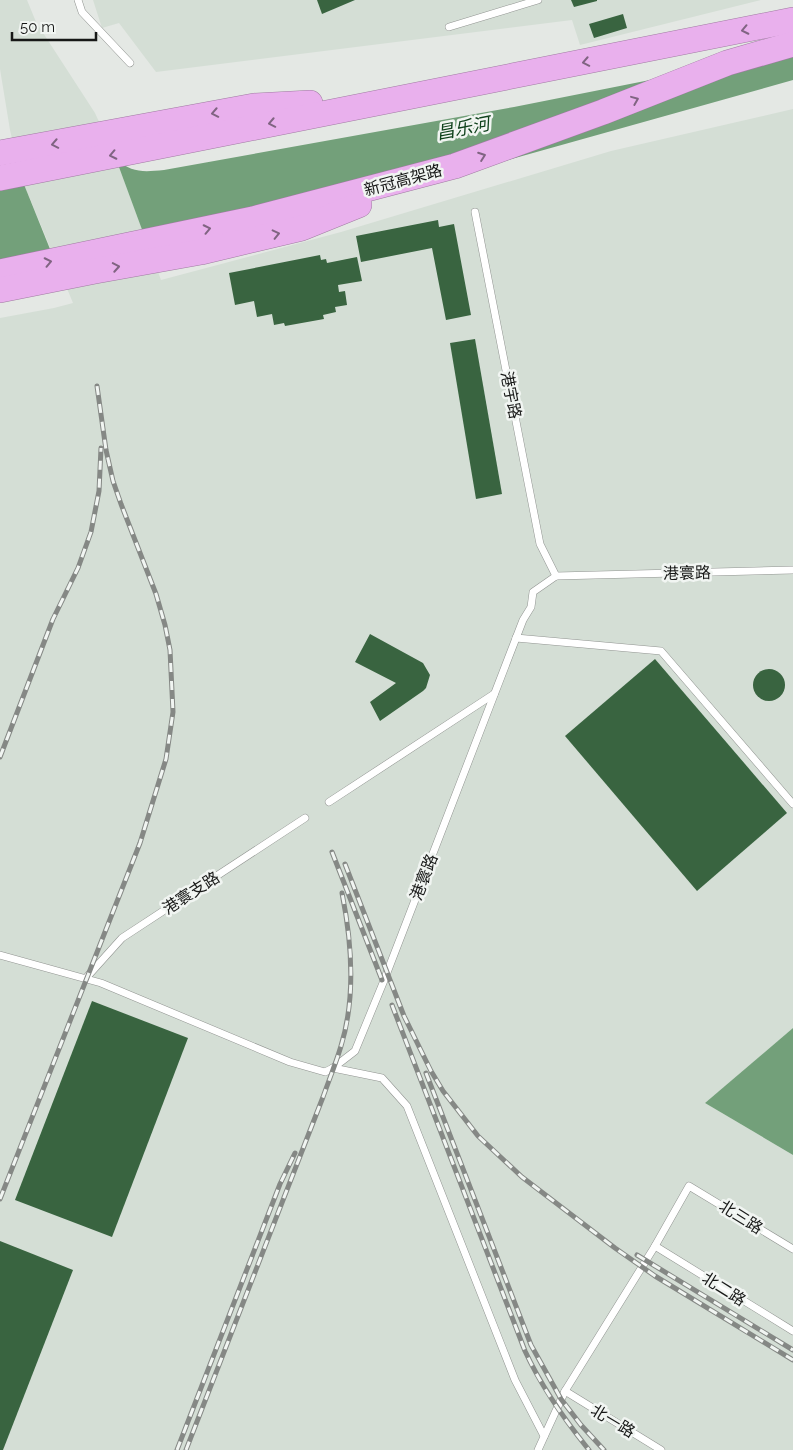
<svg xmlns="http://www.w3.org/2000/svg" width="793" height="1450" viewBox="0 0 793 1450" font-family="Raleway,'Noto Sans SC',sans-serif">
<style>
.built{fill:#d4ded5}
.water{fill:#73a07a}
.building{fill:#396440}
.lines{fill:none;stroke-linecap:round;stroke-linejoin:round}
.lane-casing{stroke:#919491;stroke-width:8}
.highway-casing{stroke:#a07ba2;stroke-width:26}
.lane{stroke:#fff;stroke-width:7}
.highway{stroke:#e9b0ed;stroke-width:25}
.rail-casing{stroke:#858885;stroke-width:5}
.rail{stroke:#f1f5f2;stroke-width:3;stroke-dasharray:9;stroke-linecap:butt}
.oneway{stroke:#806482}
.labels{text-anchor:middle;dominant-baseline:central;stroke-width:5;stroke-linejoin:round;paint-order:stroke}
.street-label{font-size:16px;fill:#171817;stroke:#f1f5f2}
.water-label{font-size:18px;font-style:italic;fill:#0f421c;stroke:#f1f5f2}
</style>
<rect width="100%" height="100%" fill="#e4e8e4"/>
<g class="built">
<polygon points="0,0 27,0 36,22 95,113 116,159 161,280 341,232 611,151 793,109 793,1028 705,1103 793,1155 793,1450 0,1450 0,318 54,308 73,303 21,177 10,130 0,69"/>
<polygon points="93,0 761,0 580,45 572,20 156,72 119,23 102,28"/>
</g>
<g class="water">
<path d="M793,41V80L419,185L144,235L116,159C132,173 143,172 164,170L514,107L655,79Z"/>
<polygon points="21,177 52,254 0,265 0,181"/>
<polygon points="793,1028 793,1155 705,1103"/>
</g>
<g class="building">
<polygon points="317,0 355,0 322,14"/>
<polygon points="571,0 597,0 597,1 574,7"/>
<polygon points="623,14 627,28 594,38 589,24"/>
<polygon points="438,220 439,227 454,224 471,315 446,320 432,248 361,262 356,236"/>
<polygon points="320,255 321,260 326,259 327,263 357,257 362,281 338,285 339,292 345,291 347,305 335,307 336,312 323,315 324,319 285,326 284,323 274,325 272,314 257,317 254,301 235,305 229,273"/>
<polygon points="475,339 502,494 476,499 450,343"/>
<polygon points="370,634 423,663 430,675 426,688 423,691 380,721 370,702 396,683 355,662"/>
<polygon points="655,659 787,813 697,891 565,736"/>
<circle cx="769" cy="685" r="16"/>
<polygon points="92,1001 188,1038 112,1237 15,1200"/>
<polygon points="0,1241 73,1270 3,1450 0,1450"/>
</g>
<g class="lines">
<g class="lane-casing">
<g id="lane">
<polyline points="78,0 82,12 130,63"/>
<polyline points="449,27 538,0"/>
<polyline points="475,212 540,544 556,576"/>
<polyline points="516,638 661,651 793,804"/>
<polyline points="329,802 494,694"/>
<polyline points="0,955 101,983 290,1062 325,1072 333,1068 355,1051 383,983 523,620 531,607 533,592 556,576 793,570"/>
<polyline points="86,978 122,938 305,818"/>
<polyline points="333,1068 382,1078 407,1106 515,1380 544,1436"/>
<polyline points="655,1246 793,1331"/>
<polyline points="565,1391 661,1450"/>
<polyline points="538,1450 565,1391 655,1246 689,1186 793,1249"/>
</g>
</g>
<g class="highway-casing">
<g id="highway">
<polyline points="0,153 254,106 310,103"/>
<polyline points="0,178 793,20"/>
<polyline points="0,272 253,219 455,166 603,112 727,63 793,44"/>
<polyline points="0,290 95,271 201,252 302,228 359,205"/>
</g>
</g>
<use href="#lane" class="lane"/>
<use href="#highway" class="highway"/>
<g class="rail-casing">
<g id="rail">
<polyline points="0,757 53,619 78,568 91,532 99,491 101,448"/>
<polyline points="332,852 382,980"/>
<polyline points="345,864 404,1016 431,1071 443,1091 478,1136 522,1177 615,1248 655,1276 793,1360"/>
<path d="M392,1005L525,1351C542,1388 564,1419 589,1450"/>
<polyline points="426,1073 531,1345 561,1399 581,1425 604,1450"/>
<polyline points="0,1199 140,843 166,759 173,712 170,650 165,625 156,594 121,504 113,481 106,450 97,386"/>
<polyline points="637,1255 793,1350"/>
<polyline points="177,1450 280,1184 295,1153"/>
<path d="M186,1450L323,1097C329,1080 336,1063 341,1046C356,997 352,943 342,893"/>
</g>
</g>
<use href="#rail" class="rail"/>
</g>
<defs><path id="oneway-chevron" d="M-2-3.5L2.5 0L-2 3.5" fill="none" stroke-width="1.6" stroke-linecap="round" stroke-linejoin="round" transform="scale(1.25)"/></defs>
<g class="oneway">
<use href="#oneway-chevron" transform="translate(745 30) rotate(168)"/>
<use href="#oneway-chevron" transform="translate(586 62) rotate(169)"/>
<use href="#oneway-chevron" transform="translate(635 100) rotate(-22)"/>
<use href="#oneway-chevron" transform="translate(215 113) rotate(169)"/>
<use href="#oneway-chevron" transform="translate(272 123) rotate(169)"/>
<use href="#oneway-chevron" transform="translate(55 144) rotate(169)"/>
<use href="#oneway-chevron" transform="translate(113 155) rotate(168)"/>
<use href="#oneway-chevron" transform="translate(482 156) rotate(-20)"/>
<use href="#oneway-chevron" transform="translate(207 229) rotate(-12)"/>
<use href="#oneway-chevron" transform="translate(276 234) rotate(-13)"/>
<use href="#oneway-chevron" transform="translate(48 262) rotate(-12)"/>
<use href="#oneway-chevron" transform="translate(116 267) rotate(-10)"/>
</g>
<g class="labels">
<g class="street-label">
<text transform="translate(403 180) rotate(-15)">新冠高架路</text>
<text transform="translate(511 395) rotate(79)">港宇路</text>
<text transform="translate(687 573) rotate(-1)">港寰路</text>
<text transform="translate(424 877) rotate(-69)">港寰路</text>
<text transform="translate(191 893) rotate(-33)">港寰支路</text>
<text transform="translate(741 1217) rotate(32)">北三路</text>
<text transform="translate(724 1289) rotate(32)">北二路</text>
<text transform="translate(613 1421) rotate(31)">北一路</text>
</g>
<g class="water-label">
<text transform="translate(463 128) rotate(-11)">昌乐河</text>
</g>
</g>
<path d="M12 32v8h84v-8" fill="none" stroke="#171817" stroke-width="2.5"/>
<text x="20" y="32" font-size="15" fill="#171817" stroke="#f1f5f2" stroke-width="4" paint-order="stroke">50 m</text>
</svg>
